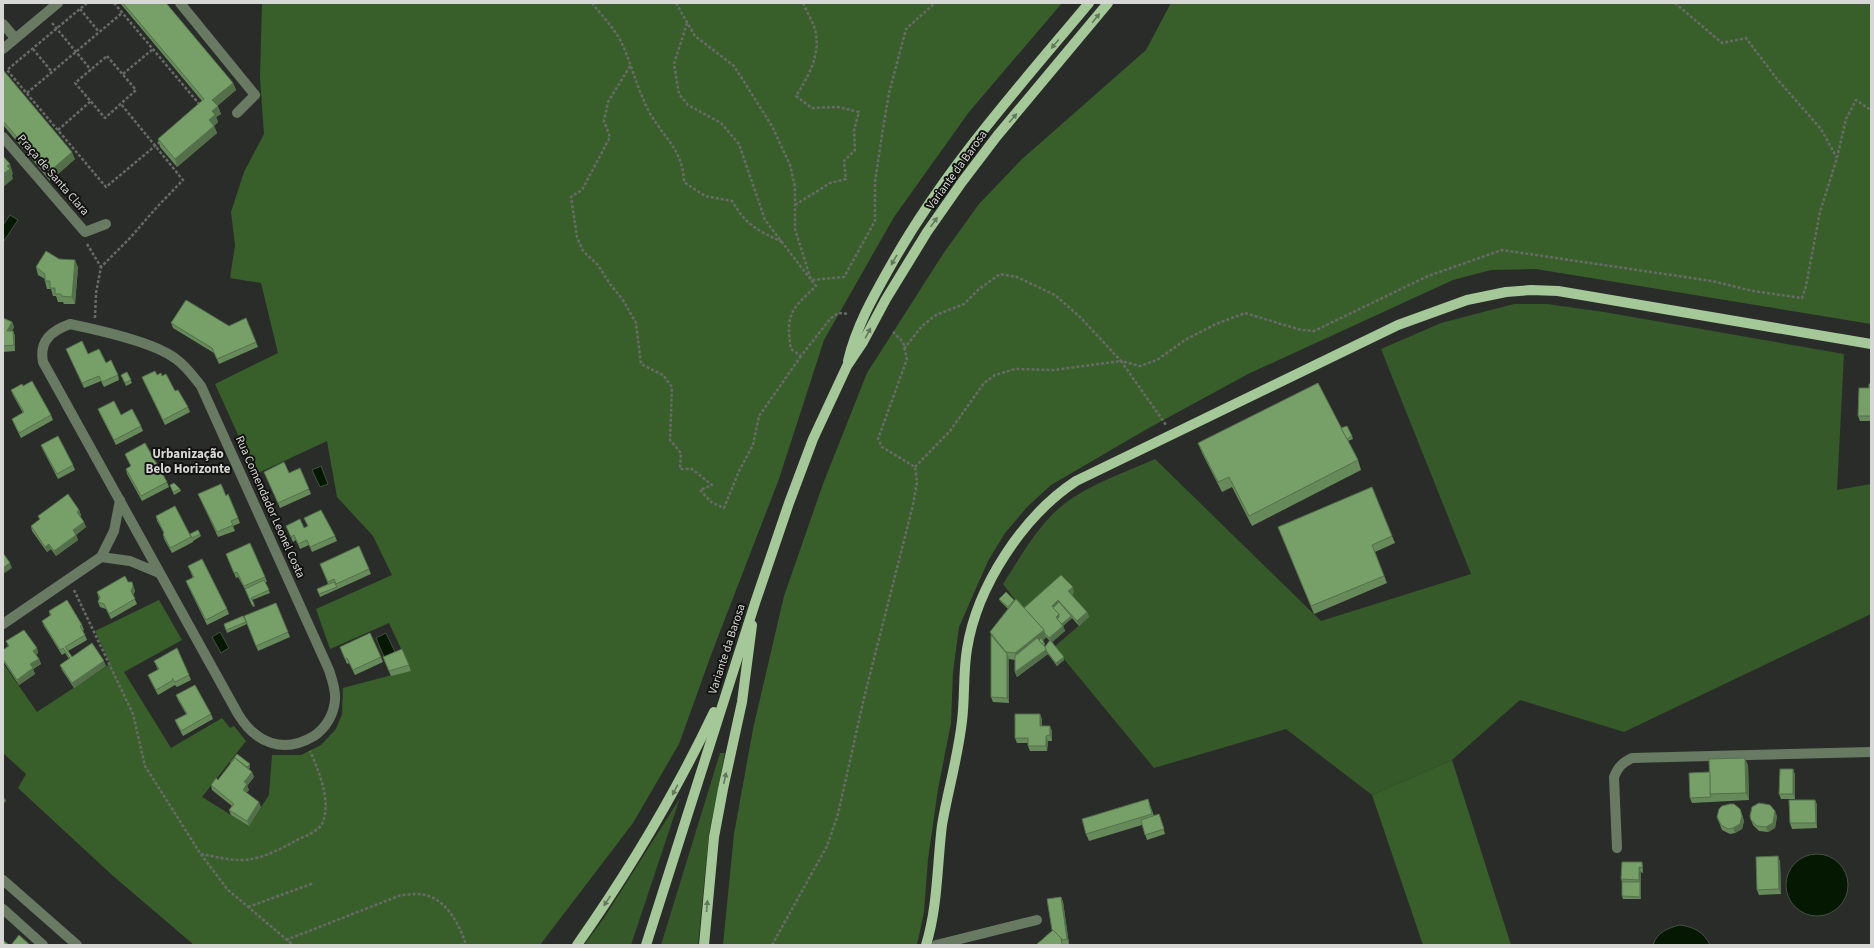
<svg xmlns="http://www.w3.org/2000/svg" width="1874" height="948" viewBox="0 0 1874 948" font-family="'Source Sans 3',sans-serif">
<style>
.green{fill:#355928}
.forest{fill:#385f2a}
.water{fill:#051801;stroke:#445241}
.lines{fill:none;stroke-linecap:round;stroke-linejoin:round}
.path{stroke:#686a67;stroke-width:2.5;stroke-dasharray:3 2;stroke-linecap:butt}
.minor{stroke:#687a62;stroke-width:10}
.major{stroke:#a4c898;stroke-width:10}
.wall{fill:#668a5a;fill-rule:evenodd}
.shaded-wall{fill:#53704a}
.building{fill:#77a069;stroke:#53704a}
.oneway{fill:#63775c}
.labels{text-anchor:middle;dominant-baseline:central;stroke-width:4;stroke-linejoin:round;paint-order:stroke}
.street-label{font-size:12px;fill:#d7d8d6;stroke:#131412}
.neighbourhood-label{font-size:13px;font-weight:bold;fill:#d7d8d6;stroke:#131412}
</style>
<rect width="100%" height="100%" fill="#2a2c29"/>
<g class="green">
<path d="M1514,304H1547L1604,312L1844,354L1837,490L1871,484V614L1624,732L1520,700L1452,760L1372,795L1286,729L1154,768L1054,647L1089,617L1070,596L1074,592L1025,613L1003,584C1023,553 1042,517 1074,497C1097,482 1130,470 1155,459L1321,621L1471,574L1381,349L1441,323Z"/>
<polygon points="720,753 725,753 709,834 698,945 661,945"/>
<polygon points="680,798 631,945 584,945 604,918"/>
</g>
<g class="forest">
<polygon points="262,3 1062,3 969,112 894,217 824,340 779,479 711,655 679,744 633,823 540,945 194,945 112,875 18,788 26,774 3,753 3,663 37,712 110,664 95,631 159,600 182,640 124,672 171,748 222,718 230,728 234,726 246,741 202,797 249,826 269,795 272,755 301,755 321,745 336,729 342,714 343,688 411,670 389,623 330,649 316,609 392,575 373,536 337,497 327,441 256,474 215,384 278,353 261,283 230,278 235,245 231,212 244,172 264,134 260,78"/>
<polygon points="1171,3 1871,3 1871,324 1536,269 1491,270 1453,280 1248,374 1147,429 1051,485 1027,507 1005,533 988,561 959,627 953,672 951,723 938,789 928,859 924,912 917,945 723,945 734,834 753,729 784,596 823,484 867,373 943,254 979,204 1021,160 1146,50"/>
<polygon points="1452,760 1511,945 1423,945 1372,795"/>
</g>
<g class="water">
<polygon points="10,215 18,220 4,241 3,225"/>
<polygon points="321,466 328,484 320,487 312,470"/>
<polygon points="220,632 229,648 221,653 212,637"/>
<polygon points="386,633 396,654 385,659 376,638"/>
<circle cx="1817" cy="885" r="31"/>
<path d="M1680,925C1694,927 1704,932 1710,945H1653C1657,932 1668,928 1680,925Z"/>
</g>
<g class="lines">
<g class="path">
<polyline points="87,3 7,70 106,187 161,141"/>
<polyline points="114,3 200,105"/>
<path d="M592,3C603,17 617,31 624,48C633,70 639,94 651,115C666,140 683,151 684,182L705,196L732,201C746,225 757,230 782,242"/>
<path d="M676,3L695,36L734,66L772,126L790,165L795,187V229L811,280L816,286C792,309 785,314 791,349L801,356L830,319L838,313L849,314"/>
<polyline points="1675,3 1722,43 1746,38 1777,79 1821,129 1837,158"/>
<polyline points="80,9 99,32"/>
<polyline points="52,23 91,70"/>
<polyline points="687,23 674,64 679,94 688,105 721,123 739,144 765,220 811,280 844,277 875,221 875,182 882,135 889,93 906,29 935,3"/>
<polyline points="33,49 52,72"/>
<polygon points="107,56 136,90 105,118 75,83"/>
<polyline points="630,66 608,102 604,121 610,137 582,190 571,197 577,237 583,251 598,265 610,284 623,300 636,323 641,364 663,375 672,387 670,440 681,453 680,469 692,469 712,485 700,490 711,502 724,508 739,471 753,445 759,416 801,356"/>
<polyline points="123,74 153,49"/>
<polyline points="27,93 122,13"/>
<polyline points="58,130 91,101"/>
<path d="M795,205L830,183L846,179L844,161L855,150L854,130L859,112L838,107L812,108L796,96C807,79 820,56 816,35C815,24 807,13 803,3"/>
<polyline points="87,244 101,267"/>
<polyline points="95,318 96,293 101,267 130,238 157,207 183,180 121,104"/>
<polyline points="904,349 922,326 936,315 964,304 979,289 1000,274 1017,277 1055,295 1080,317 1121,361 1140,366 1157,360 1185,340 1216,324 1245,313 1301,330 1314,331 1428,276 1502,250 1712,281 1753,291 1802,298 1806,286 1820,212 1837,158 1846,119 1856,100 1871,110"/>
<polyline points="915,467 950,431 984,383 995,375 1015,369 1054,370 1121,361 1166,425"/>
<polyline points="74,590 133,714 145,766 200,853 227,889 293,945"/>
<path d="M201,854C213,856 227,860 240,860C262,860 280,849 299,839C306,836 318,831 322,824C332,803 319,771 310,751"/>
<polyline points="248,907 314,883"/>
<path d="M286,940L401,895C406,895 412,894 417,894C443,894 458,921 465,942L462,945"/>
<polyline points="772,945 827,846 838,814 864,698 913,505 917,482 915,467 882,447 878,439 907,359 903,342 893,332"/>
</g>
<g class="minor">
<polyline points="180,3 255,95 237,113"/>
<polyline points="3,24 15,38"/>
<polyline points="3,49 58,3"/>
<polyline points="3,137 85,232 106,224"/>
<path d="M70,324C98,330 154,342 176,359C186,366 193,376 201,386L329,670C332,679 336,690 335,700C334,714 326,728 314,736C284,754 256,744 238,714L43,362C39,341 51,331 70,324Z"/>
<polyline points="101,557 130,561 159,573"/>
<polyline points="3,624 101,557 114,531 120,500"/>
<path d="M1617,848L1614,777C1618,767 1622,763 1632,758L1871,752"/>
<polyline points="3,880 77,945"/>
<polyline points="3,909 43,945"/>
<polyline points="936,945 1037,920"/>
</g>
<g class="major">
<path d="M848,361C856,327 873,297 890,267C944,170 1018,88 1089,3"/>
<path d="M577,945C629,871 675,794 714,712"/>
<polyline points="646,945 755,603 789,503 813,439 847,366 863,342 886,299 927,232 962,182 997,136 1108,3"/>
<polyline points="704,945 714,837 723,789 742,702 752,625"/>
<path d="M926,945C938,906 937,865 942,825C948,790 958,757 962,721C965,697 963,673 967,649C977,586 1023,516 1076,481L1398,325L1467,300L1506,292L1531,290L1558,291L1871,344"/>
</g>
</g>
<g class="wall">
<polygon points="120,3 166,3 233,83 236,90 217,106 221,114 216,117 218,122 214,126 217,133 177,167 160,147 158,139 202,101"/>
<polygon points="3,70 75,159 50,181 3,125"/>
<polygon points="59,259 78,267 75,304 64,304 63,302 58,302 56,296 53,296 51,289 47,289 45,281 45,279 38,275 36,267"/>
<polygon points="3,318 12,322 14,327 12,331 13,331 15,336 15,351 3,352"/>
<polygon points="171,323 256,342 258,347 219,364 214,353 173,328"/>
<polygon points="66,349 88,354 106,363 118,375 119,380 104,387 101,381 84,388"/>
<polygon points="127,372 132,383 126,386 121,375"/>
<polygon points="157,375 162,376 188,407 190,412 165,425 144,382 142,377"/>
<polygon points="1871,384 1871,421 1860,421 1858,416 1869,388"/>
<polygon points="23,386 51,415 53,420 21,438 14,424 12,419 23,413 13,395 11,390"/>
<polygon points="98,409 121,415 141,426 143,431 116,445 100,414"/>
<polygon points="1341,428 1352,436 1353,439 1348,441 1358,460 1361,470 1252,526 1232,487 1222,492 1202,453 1198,443"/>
<polygon points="41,445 73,465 75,470 58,479 43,450"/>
<polygon points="125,454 167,482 169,487 142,501 127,474 126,469 131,466 127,459"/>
<polygon points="264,472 289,473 309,489 311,494 280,508"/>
<polygon points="170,485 180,489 181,491 174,495"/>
<polygon points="198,494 226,496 238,518 240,523 233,526 235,531 218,537"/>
<polygon points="79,510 81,515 80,516 86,527 76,535 78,540 56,556 51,549 47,552 32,531 31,526 40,520 38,516"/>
<polygon points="156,516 190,534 198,530 201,536 193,541 193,542 172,553 164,539 163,534 164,533 157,521"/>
<polygon points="304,518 335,536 337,541 312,552 309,545 300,549 296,540 293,542 286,526 304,528 308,526"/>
<polygon points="1278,527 1392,536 1395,543 1375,552 1387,583 1314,614"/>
<polygon points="226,554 265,577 267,582 265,582 270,593 252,600 255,606 253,607 246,591 238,577 236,578"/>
<polygon points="320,564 369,569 371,574 320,597 317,589 328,584"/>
<polygon points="188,566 227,609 229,614 207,625 188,586 186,581 193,578"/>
<polygon points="128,582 134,588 135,591 133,595 137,604 111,619 106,609 100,607 98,602 99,599 97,592"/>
<path d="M1074,592L1072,595L1087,612L1089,617L1079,626L1072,618L1063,626L1065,631L1052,642L1064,657V660L1057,666L1048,654L1017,677L1015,672V660L1009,659V703L993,702L991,697V635L990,632L1008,609L1000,601L999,599L1014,600L1024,608ZM1046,637L1050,641L1045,647L1044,646L1045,644L1043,640Z"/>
<polygon points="276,603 290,637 258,651 244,616"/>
<polygon points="49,611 82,625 84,630 82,631 85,635 87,640 68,651 72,657 106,666 74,688 62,670 60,665 69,659 65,653 62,655 44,626 42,621 50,616"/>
<polygon points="243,616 247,624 227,633 224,624"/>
<polygon points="6,641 37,648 38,653 36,655 39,659 41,664 33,669 35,674 19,685 3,661 3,650 8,646"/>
<polygon points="340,647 381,657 383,662 355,675 349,663 347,664"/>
<polygon points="154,661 189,675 191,680 177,687 174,684 175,685 158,695 150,680 148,675 158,670"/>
<polygon points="385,662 409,665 411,671 391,676"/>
<polygon points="176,695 211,714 213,719 183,736 177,725 175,720 186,714 178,700"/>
<polygon points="1042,719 1042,726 1052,731 1052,741 1048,741 1047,751 1030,751 1028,746 1028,743 1017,743 1015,738"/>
<polygon points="230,763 250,767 249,769 252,772 254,777 247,786 249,790 246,792 261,807 249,826 231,815 229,810 232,806 212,790 211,785 218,780 230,764"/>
<polygon points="1748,765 1749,800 1692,803 1690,798 1710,772"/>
<polygon points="1795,774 1795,799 1781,799 1779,794"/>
<polygon points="1148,799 1154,816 1159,814 1165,834 1147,840 1142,825 1089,841 1086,834"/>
<polygon points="1815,800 1817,805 1817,828 1792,829 1790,823"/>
<polygon points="1740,809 1744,821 1742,829 1735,833 1730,834 1722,830 1717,817"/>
<polygon points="1777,816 1775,828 1768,832 1759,831 1753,825 1751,820"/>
<polygon points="1778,856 1780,862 1781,894 1759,895 1757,890"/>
<polygon points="1642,862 1643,867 1643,873 1641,872 1641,899 1623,899 1622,896 1622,882 1621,879"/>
<polygon points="1061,897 1063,902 1069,944 1064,945 1036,945 1052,931"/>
</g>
<g class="shaded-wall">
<polygon points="233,83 236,90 215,108 212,100"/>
<polygon points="218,106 221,114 216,117 218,122 212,127 209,120 212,111"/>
<polygon points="214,126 217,133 177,167 175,159"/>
<polygon points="72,152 75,159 50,181 48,173"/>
<polygon points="10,164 13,174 12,175 13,179 3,187 3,174 7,166"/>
<polygon points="75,260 78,267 75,304 72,297"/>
<polygon points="12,322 14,327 9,336 7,331"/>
<polygon points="13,331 15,336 15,351 14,345"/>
<polygon points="79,510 81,515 79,517 77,512"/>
<polygon points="84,522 86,527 75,535 73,530"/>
<polygon points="76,535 78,540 56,556 54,551"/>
<polygon points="49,544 51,549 47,552 45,547"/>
<polygon points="10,563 12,568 3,574 3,568"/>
<polygon points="132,582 135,591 133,596 131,591"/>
<polygon points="1073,587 1074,592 1070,596 1068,591"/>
<polygon points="1058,600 1060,605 1054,610 1052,606"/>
<polygon points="1087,612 1089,617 1079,626 1077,621"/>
<polygon points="1059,614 1060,619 1058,621 1056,617"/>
<polygon points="1071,616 1072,618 1063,626 1065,631 1051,643 1049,638 1061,625"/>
<polygon points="1044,630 1046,638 1017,661 1015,653"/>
<polygon points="37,648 38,653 35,656 33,651"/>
<polygon points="1047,649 1048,654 1017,677 1015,672"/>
<polygon points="1007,654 1009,659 1009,703 1007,698"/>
<polygon points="1064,657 1064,660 1057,666 1056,663"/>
<polygon points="39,659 41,664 33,669 35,674 19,685 17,680 30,664"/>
<polygon points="104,661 106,666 74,688 72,683"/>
<polygon points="1040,714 1042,719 1042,731 1040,726"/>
<polygon points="1050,726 1052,731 1052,741 1050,735"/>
<polygon points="1046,736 1048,741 1047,751 1046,746"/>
<polygon points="1745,758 1748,765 1749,800 1746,793"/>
<polygon points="250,764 250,767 247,771 246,768"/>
<polygon points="1793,769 1795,774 1795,799 1793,794"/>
<polygon points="252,772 254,777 247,786 249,790 245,795 243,790 244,782"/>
<polygon points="5,798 6,801 3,804 3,800"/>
<polygon points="1815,800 1817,805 1817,828 1816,823"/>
<polygon points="259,802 261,807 249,826 247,821"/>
<polygon points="1740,809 1744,821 1742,829 1735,833 1733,828"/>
<polygon points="1775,811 1777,816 1775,828 1768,832 1766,827"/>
<polygon points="1778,856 1780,862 1781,894 1779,889"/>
<polygon points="1642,862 1643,867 1643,873 1642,868"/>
<polygon points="1639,867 1641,872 1641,899 1640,897 1640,882 1639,880"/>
<polygon points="1061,897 1063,902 1069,944 1067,939"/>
</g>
<g class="building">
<polygon points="123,3 166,3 233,83 212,100 218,106 212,111 215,115 209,120 214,126 175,159 158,139 204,99"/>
<polygon points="3,70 72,152 48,173 3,121"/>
<polygon points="3,156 10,164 7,166 10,169 3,174"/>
<polygon points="46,251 59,259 75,260 72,297 61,296 61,294 55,294 55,288 50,288 50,281 45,281 45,274 36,267"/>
<polygon points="186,300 229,326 246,318 256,342 217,359 212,348 171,323"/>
<polygon points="3,318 12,322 7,331 13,331 14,345 3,346"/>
<polygon points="82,341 88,354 99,349 106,363 111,360 118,375 102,382 99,376 82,383 66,349"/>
<polygon points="155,371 157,375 161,373 162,376 166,374 175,391 178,390 188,407 163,420 142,377"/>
<polygon points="127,372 131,380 125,383 121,375"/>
<polygon points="32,381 51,415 19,433 12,419 24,412 11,390 22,384 23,386"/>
<polygon points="1318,383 1358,460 1249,516 1229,477 1218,482 1198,443"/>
<polygon points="1869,384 1871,384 1871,416 1858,416 1859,388 1869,388"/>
<polygon points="114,401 121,415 132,409 141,426 114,440 98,409"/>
<polygon points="1347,426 1352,436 1347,439 1341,428"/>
<polygon points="58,436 73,465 57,474 41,445"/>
<polygon points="145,443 167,482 141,496 126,469 131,466 125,454"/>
<polygon points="284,462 289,473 300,468 309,489 278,503 264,472"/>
<polygon points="174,483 180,489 173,492 170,485"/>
<polygon points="221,484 226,496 228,494 238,518 231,521 233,525 217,532 198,494"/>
<polygon points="1372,487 1392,536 1372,545 1384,576 1311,606 1278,527"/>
<polygon points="68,494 79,510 77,512 84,522 73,530 76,535 54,551 49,544 45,547 31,526 40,519 38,516"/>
<polygon points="175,506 191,537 170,548 163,534 164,533 156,516"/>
<polygon points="321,510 335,536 310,547 307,540 298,544 294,535 291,537 286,526 300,519 304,528 308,526 304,518"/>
<polygon points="198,530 200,534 192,538 190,534"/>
<polygon points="250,543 265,577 244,586 237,572 234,573 226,554"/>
<polygon points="359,546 369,569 336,584 334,579 328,582 320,564"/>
<polygon points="3,553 10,563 3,568"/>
<polygon points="202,559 227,609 206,620 186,581 194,577 188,566"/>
<polygon points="1061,575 1073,587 1068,591 1087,612 1077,621 1058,600 1052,606 1059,614 1056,617 1063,626 1049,638 1044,632 1044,630 1024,608"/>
<polygon points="125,576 128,582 132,582 133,586 131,591 135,599 109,614 104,604 98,602 100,597 97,592"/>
<polygon points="264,580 269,590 251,598 254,604 252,605 245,589"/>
<polygon points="334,582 337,587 319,594 317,589"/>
<polygon points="1006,592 1014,600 1008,607 999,599"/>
<polygon points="1016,599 1044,630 1015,653 1006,652 990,632"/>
<polygon points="67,600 82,625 80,626 85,635 65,647 72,657 92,643 104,661 72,683 60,665 70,658 63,648 60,650 42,621 51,615 49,611"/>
<polygon points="1059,602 1071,616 1062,624 1057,619 1059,617 1059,614 1053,608"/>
<polygon points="276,603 288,632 256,646 244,616"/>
<polygon points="243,616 246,622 226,630 224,624"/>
<polygon points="24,630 37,648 33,651 39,659 30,664 33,668 17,680 3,659 3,650 9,646 6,641"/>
<polygon points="370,633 381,657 353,670 347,658 345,659 340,647"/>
<polygon points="991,635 1007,654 1007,698 991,697"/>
<polygon points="1037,638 1047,649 1015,672 1015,656"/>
<polygon points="1041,638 1044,642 1042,644 1039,640"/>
<polygon points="1050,640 1064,657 1056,663 1047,652 1045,647"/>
<polygon points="177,648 189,675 175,682 172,678 173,680 156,690 148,675 159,669 154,661"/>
<polygon points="402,649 409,665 389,671 383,657"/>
<polygon points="195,685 211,714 181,731 175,720 187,714 176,695"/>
<polygon points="1015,714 1040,714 1040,726 1050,726 1050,735 1046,736 1046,746 1028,746 1028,738 1015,738"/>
<polygon points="237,754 250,764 247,767 235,758 231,764 230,763"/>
<polygon points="235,758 252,772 244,782 247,784 243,790 259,802 247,821 229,810 234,804 211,785 216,778 218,780"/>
<polygon points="1745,758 1746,793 1710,794 1709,759"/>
<polygon points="1780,769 1793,769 1793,794 1779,794"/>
<polygon points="1710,772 1710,794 1711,797 1690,798 1689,773"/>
<polygon points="1148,799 1152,814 1086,834 1082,819"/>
<polygon points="1789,800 1815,800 1816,823 1790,823"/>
<polygon points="1759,803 1770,805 1775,811 1773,823 1766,827 1757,826 1751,820 1750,816 1752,807"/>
<polygon points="1730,804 1734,804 1740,809 1742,816 1740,824 1733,828 1728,829 1721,825 1717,817 1719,809 1722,806"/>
<polygon points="1159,814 1164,829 1145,835 1141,820"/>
<polygon points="1778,856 1779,889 1757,890 1756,857"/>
<polygon points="1622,862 1642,862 1642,868 1639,867 1639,880 1621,879"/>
<polygon points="1622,882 1640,882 1640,897 1622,896"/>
<polygon points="1061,897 1067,939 1062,940 1061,938 1053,930 1052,930 1047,899"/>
<polygon points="1053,930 1061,938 1062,945 1036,945"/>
<polygon points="19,935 30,945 11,945"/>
<polygon points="3,940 9,945 3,945"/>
</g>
<defs><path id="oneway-solid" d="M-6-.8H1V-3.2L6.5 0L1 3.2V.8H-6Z"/></defs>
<g class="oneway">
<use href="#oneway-solid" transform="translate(1096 18) rotate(-51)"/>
<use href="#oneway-solid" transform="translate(1055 44) rotate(130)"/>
<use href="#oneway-solid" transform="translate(1013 118) rotate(-49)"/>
<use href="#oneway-solid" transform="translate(934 222) rotate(-55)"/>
<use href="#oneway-solid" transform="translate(894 260) rotate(120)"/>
<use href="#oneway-solid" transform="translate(868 333) rotate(-62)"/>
<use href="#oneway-solid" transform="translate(725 778) rotate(-78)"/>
<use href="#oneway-solid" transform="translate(675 790) rotate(118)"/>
<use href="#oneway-solid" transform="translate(607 901) rotate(124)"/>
<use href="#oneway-solid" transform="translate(707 906) rotate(-85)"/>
</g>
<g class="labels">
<g class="street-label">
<text transform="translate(957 170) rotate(-54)">Variante da Barosa</text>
<text transform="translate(53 175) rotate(49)">Praça de Santa Clara</text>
<text transform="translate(270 507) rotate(66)">Rua Comendador Leonel Costa</text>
<text transform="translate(727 649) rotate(-72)">Variante da Barosa</text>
</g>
<g class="neighbourhood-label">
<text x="188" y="454">Urbanização<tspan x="188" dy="15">Belo Horizonte</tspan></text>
</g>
</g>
<rect width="1874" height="948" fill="none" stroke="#d7d8d6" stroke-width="8"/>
</svg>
